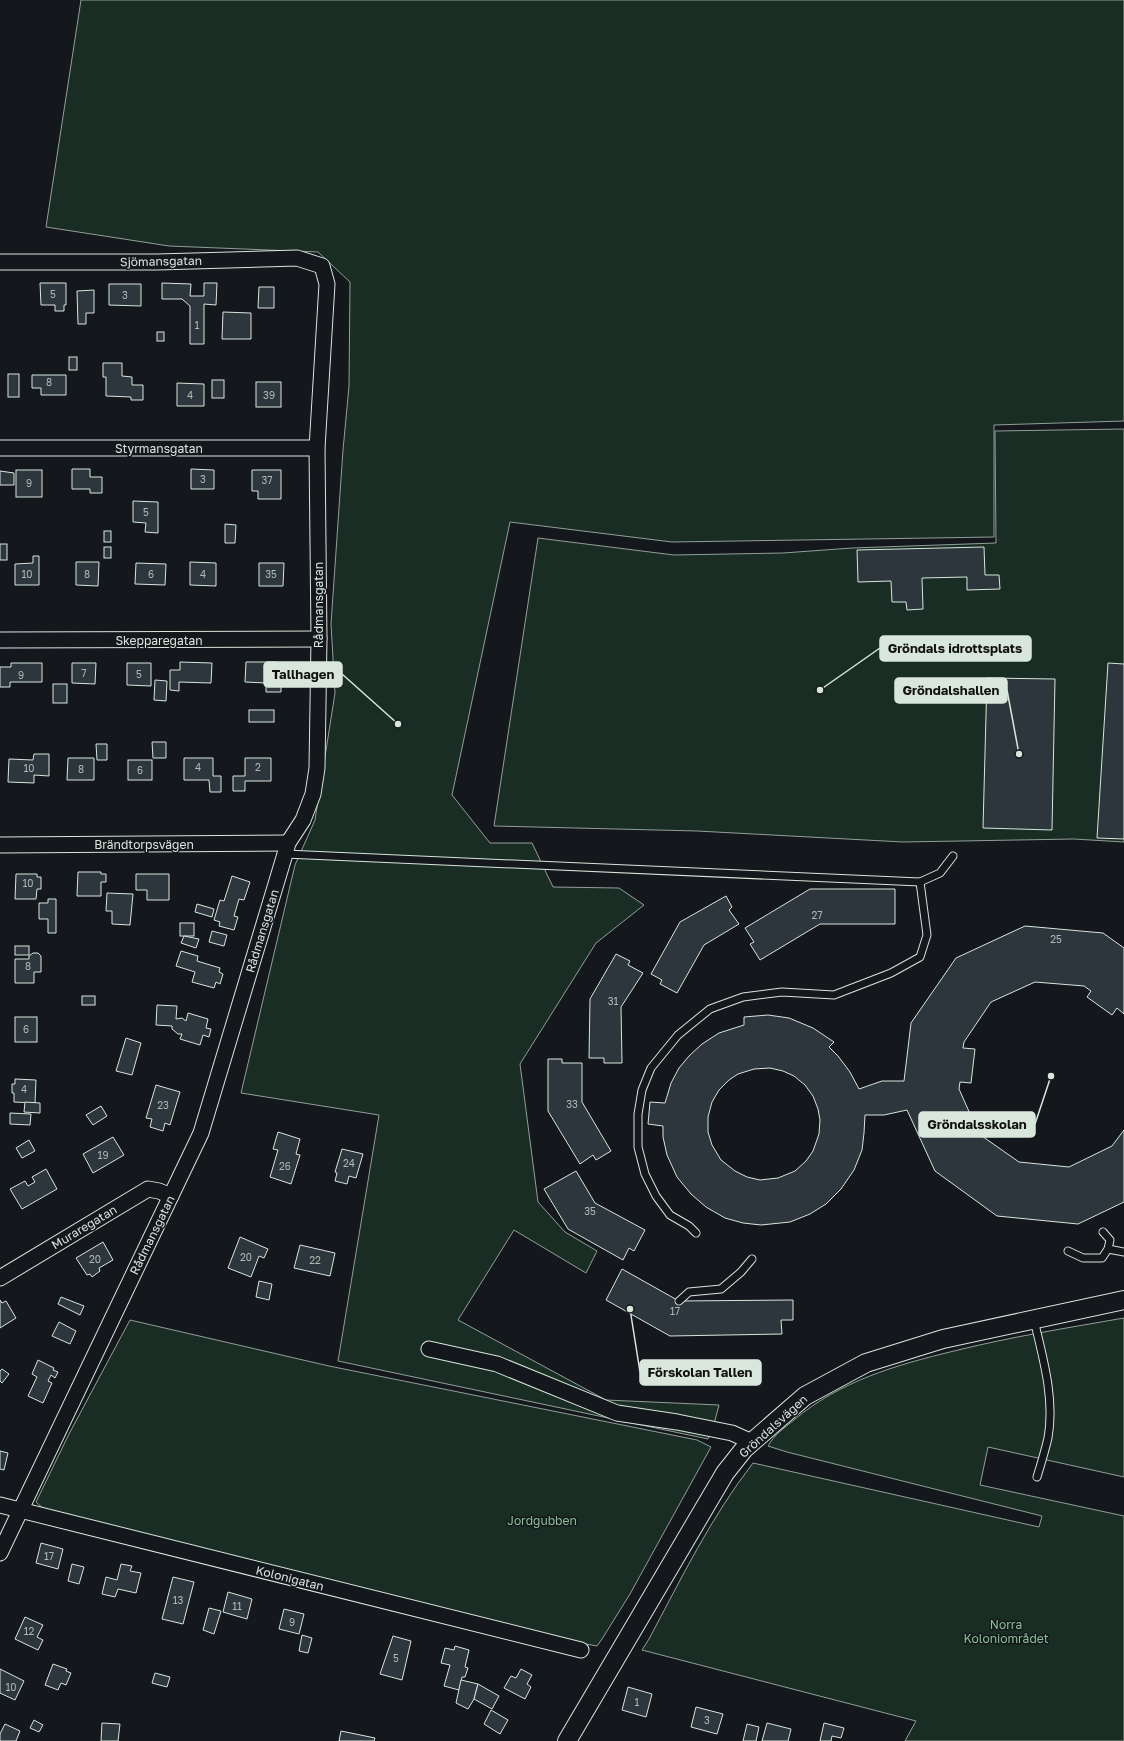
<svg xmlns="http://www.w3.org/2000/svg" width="1124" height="1741" viewBox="0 0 1124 1741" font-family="'Golos Text',sans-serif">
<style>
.green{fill:#1a2d24;stroke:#939e99}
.building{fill:#2c363c;stroke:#d8e6dc;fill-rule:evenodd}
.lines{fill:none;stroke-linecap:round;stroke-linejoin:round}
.service-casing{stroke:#d8e6dc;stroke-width:9}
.minor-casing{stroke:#d8e6dc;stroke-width:17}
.tertiary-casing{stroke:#d8e6dc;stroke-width:20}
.service{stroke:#14181c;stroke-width:7}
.minor{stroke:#14181c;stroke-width:15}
.tertiary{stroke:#14181c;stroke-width:18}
.labels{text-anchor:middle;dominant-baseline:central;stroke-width:3;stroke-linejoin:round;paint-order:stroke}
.number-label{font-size:10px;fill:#adbab4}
.street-label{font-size:12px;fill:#d8e6dc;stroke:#14181c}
.park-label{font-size:12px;fill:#8ac095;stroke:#14181c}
.leader{fill:none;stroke:#d8e6dc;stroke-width:1.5}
.callout-dot{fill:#d8e6dc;stroke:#14181c;stroke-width:1.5}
.callout{fill:#d8e6dc;stroke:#d8e6dc;stroke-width:1.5}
.callout-label{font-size:13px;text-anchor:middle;font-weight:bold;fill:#111}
</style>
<rect width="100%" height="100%" fill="#14181c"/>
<g class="green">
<polygon points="81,0 1124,0 1124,421 994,425 994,537 672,542 510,522 452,795 490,843 532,843 553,887 619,888 644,905 596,943 520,1064 538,1202 565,1232 597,1251 586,1273 514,1230 458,1320 606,1400 719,1405 714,1424 708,1439 338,1361 379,1115 241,1093 295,865 315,820 335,693 331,624 343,450 349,386 350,282 318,252 169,246 46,227"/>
<polygon points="1124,429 1124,842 1074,839 903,842 697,831 494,826 538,538 674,555 783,553 852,548 996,543 995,431"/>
<path d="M1124,1318V1477L988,1447L980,1485L1124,1516V1741H905L916,1721L642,1650L649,1639C681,1579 711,1517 753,1463L1039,1527L1042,1516L787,1452L768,1446C774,1435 784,1428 794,1420C840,1381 896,1365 954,1351C1010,1337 1067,1328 1124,1318Z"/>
<polygon points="130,1320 329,1366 697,1440 711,1447 630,1594 602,1639 597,1646 580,1643 45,1510 36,1502 69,1434"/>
</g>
<g class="building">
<polygon points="40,283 66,283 66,305 64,305 64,311 55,311 55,305 41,305"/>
<polygon points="162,283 191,284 190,296 204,296 204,283 217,283 216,305 204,304 204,344 190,344 190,306 182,299 162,299"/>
<polygon points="109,284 141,284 141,306 109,305"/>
<polygon points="259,287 274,287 274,308 258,308"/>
<polygon points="94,290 94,313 86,313 86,324 78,324 77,291"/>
<polygon points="223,312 251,313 251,339 222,339"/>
<rect x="157" y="332" width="7" height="9"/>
<rect x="69" y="357" width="8" height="13"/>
<polygon points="103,363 122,363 122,376 132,377 132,385 143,385 143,400 131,400 131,397 106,396 106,377 103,377"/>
<rect x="8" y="374" width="11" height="23"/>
<polygon points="32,375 66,375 66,395 41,395 41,388 32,388"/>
<rect x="212" y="380" width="12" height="18"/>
<rect x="256" y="382" width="25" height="25"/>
<polygon points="177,383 204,384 204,406 177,406"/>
<polygon points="72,469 90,469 90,477 102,477 102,493 90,493 90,489 72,489"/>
<polygon points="191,469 214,470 214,489 191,489"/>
<rect x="16" y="470" width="26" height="27"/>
<polygon points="252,470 281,470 281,499 258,499 258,491 252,491"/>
<polygon points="0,471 14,473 14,485 0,485"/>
<polygon points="133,501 158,502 158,533 145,532 146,523 133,522"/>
<polygon points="225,524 236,525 235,543 225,543"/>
<rect x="104" y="531" width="7" height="11"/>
<rect x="0" y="544" width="7" height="16"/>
<rect x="104" y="547" width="7" height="11"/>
<polygon points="984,547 985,575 999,575 1000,589 967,590 967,577 922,578 923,609 907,610 906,602 892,602 891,581 858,582 857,550"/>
<polygon points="33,556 39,556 39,585 15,585 15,564 33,563"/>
<polygon points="76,562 99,562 98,586 76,585"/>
<polygon points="190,562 216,563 216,586 190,585"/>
<polygon points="136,563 166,564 165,585 135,584"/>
<polygon points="259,563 284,563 283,586 259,586"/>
<polygon points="180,662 212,663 211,683 179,682 179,691 170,690 170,670 180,670"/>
<polygon points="246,662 277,662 277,680 281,680 281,692 266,692 266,683 245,682"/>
<polygon points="11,663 42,663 42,682 10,682 10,687 0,687 0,667 11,667"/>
<polygon points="72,663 96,663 95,684 72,683"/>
<polygon points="127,663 151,663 151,686 127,685"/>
<polygon points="1108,663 1124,664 1124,839 1097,838"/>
<polygon points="987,678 1055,679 1052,830 983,828"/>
<polygon points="155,680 167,681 166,701 154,700"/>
<rect x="53" y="684" width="14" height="19"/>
<rect x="249" y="710" width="25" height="12"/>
<polygon points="152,742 166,742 166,758 153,758"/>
<polygon points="96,744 107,744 107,760 97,760"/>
<polygon points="34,754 49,754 49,776 34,775 34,783 8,782 9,759 33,760"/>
<polygon points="68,758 94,758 94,780 67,780"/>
<polygon points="184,758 213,758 213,776 221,776 221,792 210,792 209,780 184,780"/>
<polygon points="245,758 271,758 271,781 245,781 245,791 233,791 233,776 245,776"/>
<rect x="128" y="760" width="24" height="20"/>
<polygon points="78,872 101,872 101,874 106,874 106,882 101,882 101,896 77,896"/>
<polygon points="16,874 37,874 37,877 41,877 41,889 37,889 36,899 15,899"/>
<polygon points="136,874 169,874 169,900 147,900 147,890 136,890"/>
<polygon points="232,876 250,882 244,900 239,899 234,916 238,917 234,930 219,926 220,922 214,920 220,900 224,901"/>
<polygon points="810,889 895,889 895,924 820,924 760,960 750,944 754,942 745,928"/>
<polygon points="107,893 133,894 130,925 112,924 112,911 106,911"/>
<polygon points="726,896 732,907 729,910 739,924 704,945 677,993 660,984 662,980 651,974 680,922"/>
<polygon points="48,899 56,899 56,933 48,933 48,919 39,919 39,903 48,903"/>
<polygon points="197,904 214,909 212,917 195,912"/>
<rect x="180" y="923" width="14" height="13"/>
<path d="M1025,926L1103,933L1124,948V1014L1117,1008L1112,1015L1087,997L1091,991L1084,986L1035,982L991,1002L964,1042L963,1048L975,1049L971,1083L960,1082L959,1089L979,1134L1019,1162L1069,1167L1112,1146L1124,1130V1202L1078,1224L997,1216L935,1171L907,1110L884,1115H865L864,1133L862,1150L854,1170L841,1189L826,1204L810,1214L790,1222L761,1225L743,1223L725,1218L706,1207L691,1194L677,1177L667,1155L663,1137V1126L648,1124L650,1102L665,1103L671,1083L679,1068L689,1056L702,1044L719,1033L744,1025V1017L768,1015L789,1018L813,1028L834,1042L829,1047L838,1056L850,1072L859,1089L882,1081H904L911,1023L956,958ZM770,1068L783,1071L794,1076L805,1085L813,1096L818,1109L820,1120L819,1134L813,1151L806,1161L795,1171L778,1178L760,1180L747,1177L735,1171L721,1160L712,1145L708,1132V1117L712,1102L719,1090L729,1080L738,1074L754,1069Z"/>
<polygon points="212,931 227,935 224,946 209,942"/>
<polygon points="184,936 199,939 196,948 181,943"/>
<rect x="15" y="946" width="14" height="9"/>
<polygon points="181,951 198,956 197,961 220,968 219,972 223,974 220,984 216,982 214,988 192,982 195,972 176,966"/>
<polygon points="33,953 38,953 41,956 41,972 34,972 34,983 15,983 15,959 29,959 29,956"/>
<polygon points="616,954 630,961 628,965 643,973 621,1007 622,1063 604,1063 604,1058 589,1058 590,999"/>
<rect x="82" y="996" width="13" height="9"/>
<polygon points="157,1005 177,1006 176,1019 182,1018 186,1021 188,1013 208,1019 206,1028 211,1029 209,1037 203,1035 200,1045 180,1039 182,1034 178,1034 172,1029 172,1026 156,1025"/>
<rect x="15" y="1017" width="22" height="25"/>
<polygon points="126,1038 141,1043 132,1075 116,1071"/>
<polygon points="548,1059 562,1059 562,1063 582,1063 582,1102 611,1151 596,1160 593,1155 580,1164 548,1111"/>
<polygon points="15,1079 36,1080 35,1103 14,1102 14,1093 12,1093 12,1084 15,1084"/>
<polygon points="156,1085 180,1092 170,1125 165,1123 163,1131 150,1127 152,1119 146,1118"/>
<polygon points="25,1102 40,1103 40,1113 24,1112"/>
<polygon points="101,1106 107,1116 93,1125 86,1115"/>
<polygon points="10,1113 31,1114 30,1125 10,1124"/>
<polygon points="278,1132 300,1139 296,1154 300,1155 291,1184 270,1177 278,1150 273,1149"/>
<polygon points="113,1137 124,1155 93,1173 83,1154"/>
<polygon points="29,1140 35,1151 22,1158 16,1148"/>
<polygon points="342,1149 363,1154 356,1178 349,1176 347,1184 335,1181 337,1173 335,1172"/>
<polygon points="46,1169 57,1189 22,1209 10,1189 25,1181 28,1186 35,1182 32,1177"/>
<polygon points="576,1171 595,1203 645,1230 634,1251 629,1248 623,1260 568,1229 544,1189"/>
<polygon points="240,1237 268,1249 264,1258 259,1256 251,1277 228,1268"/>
<polygon points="103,1242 113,1260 99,1268 100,1271 92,1277 90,1274 87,1275 76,1258"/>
<polygon points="300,1245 335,1253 330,1276 294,1268"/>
<polygon points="622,1269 679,1301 793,1300 793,1320 781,1320 782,1334 670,1336 606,1300"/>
<polygon points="259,1281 272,1284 269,1300 256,1297"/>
<polygon points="61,1297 84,1306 80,1315 58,1304"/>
<polygon points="0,1300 2,1303 6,1301 16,1318 0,1328"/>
<polygon points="59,1322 76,1331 70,1344 52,1336"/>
<polygon points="38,1360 54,1368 53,1370 58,1372 55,1378 51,1375 48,1381 52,1383 43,1403 28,1396 37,1377 32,1374"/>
<polygon points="2,1369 9,1374 2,1383 0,1381 0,1371"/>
<polygon points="0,1451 8,1453 4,1470 0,1469"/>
<polygon points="41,1543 63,1549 58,1569 36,1563"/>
<polygon points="72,1564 84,1567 79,1584 68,1581"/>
<polygon points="121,1564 132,1566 130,1571 141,1573 136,1593 118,1589 115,1597 102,1594 106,1577 117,1580"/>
<polygon points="173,1577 194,1582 183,1624 162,1619"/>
<polygon points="228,1592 252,1599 247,1619 223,1612"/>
<polygon points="209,1608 221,1611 214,1634 203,1630"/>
<polygon points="284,1609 304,1614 299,1634 279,1629"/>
<polygon points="25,1617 43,1625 37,1637 43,1640 38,1650 15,1639"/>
<polygon points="302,1635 312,1638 308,1653 299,1651"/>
<polygon points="393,1636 411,1641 402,1680 380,1674"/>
<polygon points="455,1646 469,1650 465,1667 468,1668 465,1677 462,1677 459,1690 444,1686 450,1665 441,1663 445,1648 454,1650"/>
<polygon points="53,1664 67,1669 66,1671 71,1673 66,1685 61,1683 58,1690 45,1685"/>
<polygon points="0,1669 24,1681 15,1700 0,1693"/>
<polygon points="521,1669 532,1675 527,1684 531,1687 525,1699 504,1688 511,1676 516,1678"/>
<polygon points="155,1673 170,1677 167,1687 152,1683"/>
<polygon points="461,1680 478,1684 474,1699 468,1709 456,1703"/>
<polygon points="478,1684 499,1696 492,1709 474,1699"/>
<polygon points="628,1687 652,1694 646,1717 622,1710"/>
<polygon points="696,1707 723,1714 717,1734 691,1727"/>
<polygon points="491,1710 508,1720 500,1734 484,1724"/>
<polygon points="34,1720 43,1725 39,1732 30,1728"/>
<polygon points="102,1723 120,1724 118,1741 101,1741"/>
<polygon points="767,1723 791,1729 788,1741 762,1741"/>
<polygon points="824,1723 844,1728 841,1738 832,1736 831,1741 820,1741"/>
<polygon points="5,1724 20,1731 16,1741 0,1741 0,1734"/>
<polygon points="747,1724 759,1727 756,1741 743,1741"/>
<polygon points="341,1731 375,1738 374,1741 339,1741"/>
</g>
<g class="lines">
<g class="service-casing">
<g id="service">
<polyline points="285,854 920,882 940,873 953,856"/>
<polyline points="696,1233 689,1226 670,1215 656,1196 645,1174 638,1147 638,1114 642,1090 651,1068 678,1035 710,1009 743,997 782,992 834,995 891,973 920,957 927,935 920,882"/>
<polyline points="1108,1249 1124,1252"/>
<polyline points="1068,1251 1083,1258 1102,1258 1108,1249 1110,1240 1103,1232"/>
<polyline points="679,1301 689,1292 721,1289 741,1272 752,1259"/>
<path d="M1034,1320C1043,1358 1055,1399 1048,1438C1045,1451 1041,1464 1037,1477"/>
</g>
</g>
<g class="minor-casing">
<g id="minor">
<polyline points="0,262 157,262 297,258 322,266 327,284 317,448 319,639 317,768 313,794 303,820 288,843 285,854 201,1133 0,1553"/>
<polyline points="0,448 317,448"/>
<polyline points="0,640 319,639"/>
<polyline points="0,845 288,843"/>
<polyline points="0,1278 148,1189 159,1191 171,1196"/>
<polyline points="429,1349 497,1364 617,1413 677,1422 732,1433 752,1442"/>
<polyline points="0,1505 581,1650"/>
</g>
</g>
<g class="tertiary-casing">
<polyline id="tertiary" points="567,1741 725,1473 744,1449 805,1396 866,1363 943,1339 1124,1300"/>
</g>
<use href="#service" class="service"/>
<use href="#minor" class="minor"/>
<use href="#tertiary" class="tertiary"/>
</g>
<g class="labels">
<g class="number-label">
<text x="53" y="294">5</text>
<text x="125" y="295">3</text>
<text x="197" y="325">1</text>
<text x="49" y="382">8</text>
<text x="190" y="395">4</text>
<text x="269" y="395">39</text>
<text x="203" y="479">3</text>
<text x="267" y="480">37</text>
<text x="29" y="483">9</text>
<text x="146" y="512">5</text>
<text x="27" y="574">10</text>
<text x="87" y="574">8</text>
<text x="151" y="574">6</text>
<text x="203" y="574">4</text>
<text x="271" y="574">35</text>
<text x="84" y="673">7</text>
<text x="139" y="674">5</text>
<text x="21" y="675">9</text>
<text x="198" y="767">4</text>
<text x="258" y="767">2</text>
<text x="29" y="768">10</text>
<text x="81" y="769">8</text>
<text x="140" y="770">6</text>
<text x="28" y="883">10</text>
<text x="817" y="915">27</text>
<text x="1056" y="939">25</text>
<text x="28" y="966">8</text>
<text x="613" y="1001">31</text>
<text x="26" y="1029">6</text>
<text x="24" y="1089">4</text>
<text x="572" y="1104">33</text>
<text x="163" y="1105">23</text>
<text x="103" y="1155">19</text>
<text x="349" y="1163">24</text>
<text x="285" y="1166">26</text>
<text x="590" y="1211">35</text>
<text x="246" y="1257">20</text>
<text x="95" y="1259">20</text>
<text x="315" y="1260">22</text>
<text x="675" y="1311">17</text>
<text x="49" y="1556">17</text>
<text x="178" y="1600">13</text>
<text x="237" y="1606">11</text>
<text x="292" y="1622">9</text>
<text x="29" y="1631">12</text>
<text x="396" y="1658">5</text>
<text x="11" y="1687">10</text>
<text x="637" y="1702">1</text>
<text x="707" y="1720">3</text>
</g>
<g class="street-label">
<text transform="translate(161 261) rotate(-1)">Sjömansgatan</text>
<text x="159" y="448">Styrmansgatan</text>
<text transform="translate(318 605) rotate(-90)">Rådmansgatan</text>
<text x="159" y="640">Skepparegatan</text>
<text x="144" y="844">Brändtorpsvägen</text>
<text transform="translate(262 931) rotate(-73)">Rådmansgatan</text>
<text transform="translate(84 1227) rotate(-31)">Muraregatan</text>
<text transform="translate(152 1235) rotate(-64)">Rådmansgatan</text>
<text transform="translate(773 1426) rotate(-42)">Gröndalsvägen</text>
<text transform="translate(290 1578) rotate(14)">Kolonigatan</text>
</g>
<g class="park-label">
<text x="542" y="1520">Jordgubben</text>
<text x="1006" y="1624">Norra<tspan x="1006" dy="14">Koloniområdet</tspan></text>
</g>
</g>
<path class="leader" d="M820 690L880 648M398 724L342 674M1019 754L1007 690M1051 1076L1035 1124M630 1309L640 1372"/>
<g class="callout-dot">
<circle cx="820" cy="690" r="4"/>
<circle cx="398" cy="724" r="4"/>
<circle cx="1019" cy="754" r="4"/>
<circle cx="1051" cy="1076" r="4"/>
<circle cx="630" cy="1309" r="4"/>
</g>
<g class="callout">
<rect x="880" y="636" width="151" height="25" rx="4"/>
<rect x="264" y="662" width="78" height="25" rx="4"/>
<rect x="895" y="678" width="112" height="25" rx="4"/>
<rect x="919" y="1112" width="116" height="25" rx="4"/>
<rect x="640" y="1360" width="121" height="25" rx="4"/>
</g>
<g class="callout-label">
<text x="955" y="653">Gröndals idrottsplats</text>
<text x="303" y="679">Tallhagen</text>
<text x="951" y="695">Gröndalshallen</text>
<text x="977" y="1129">Gröndalsskolan</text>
<text x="700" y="1377">Förskolan Tallen</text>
</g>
</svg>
